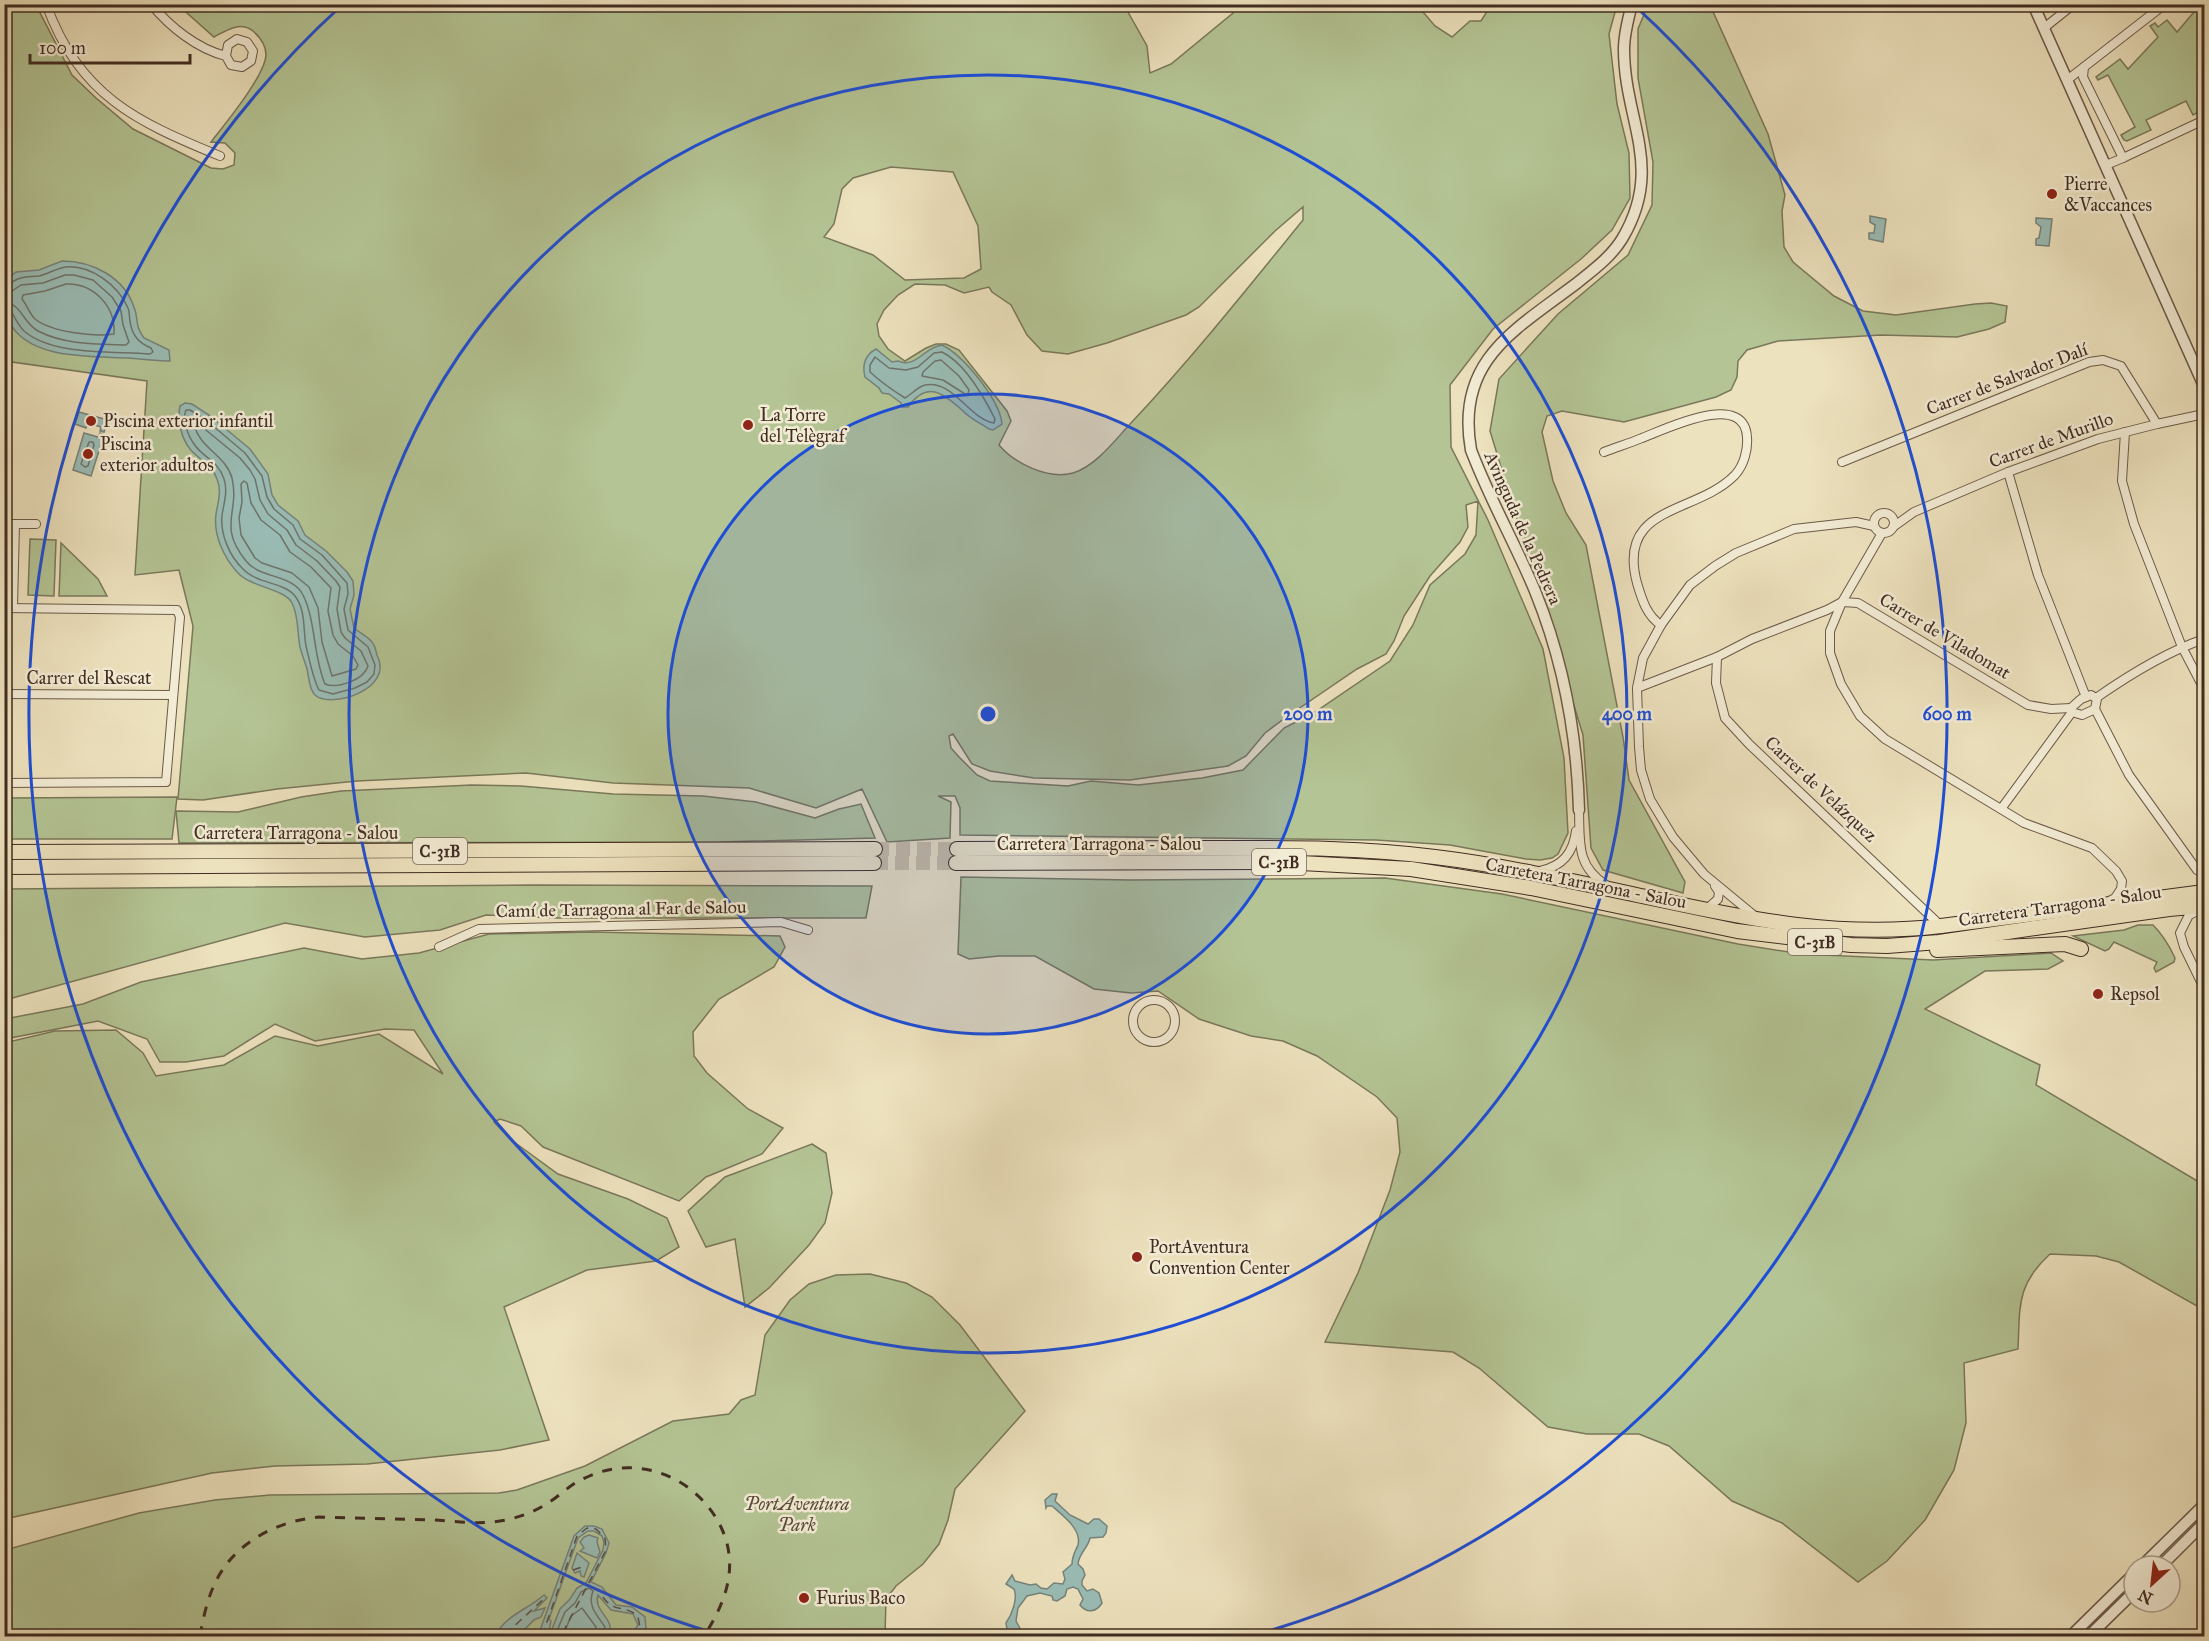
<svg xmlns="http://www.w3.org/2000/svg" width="2209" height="1641" viewBox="0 0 2209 1641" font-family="'IM FELL Great Primer',serif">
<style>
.green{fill:#b4c494;stroke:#7a785b;stroke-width:1.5;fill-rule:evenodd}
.water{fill:#9abdb6;stroke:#76837b;stroke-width:1.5;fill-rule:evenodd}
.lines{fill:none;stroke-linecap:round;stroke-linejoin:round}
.shore{stroke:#6e746c;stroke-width:1.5}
.ferry{stroke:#575047;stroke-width:1.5;stroke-dasharray:8 6;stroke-linecap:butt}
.trunk-tunnel{stroke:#cbbe9f;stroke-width:14;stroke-dasharray:14 7;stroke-linecap:butt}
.minor-casing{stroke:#6c5a49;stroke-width:10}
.tertiary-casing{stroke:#6c5a49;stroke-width:13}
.primary-casing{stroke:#412c22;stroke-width:16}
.trunk-casing{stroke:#412c22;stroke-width:16}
.minor{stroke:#f3ecd5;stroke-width:8}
.tertiary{stroke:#f3ecd5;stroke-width:10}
.primary{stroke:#ede2be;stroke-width:14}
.trunk{stroke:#ede2be;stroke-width:14}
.rail{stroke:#412c22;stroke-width:3;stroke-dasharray:10 10;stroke-linecap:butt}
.ring{fill:none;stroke:#1d4ed8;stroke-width:3}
.poi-dot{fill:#8f2418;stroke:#f3ecd5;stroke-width:2}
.labels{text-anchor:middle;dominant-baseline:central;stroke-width:5;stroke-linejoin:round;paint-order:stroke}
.shield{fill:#f3ecd5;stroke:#766658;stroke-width:1.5}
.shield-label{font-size:16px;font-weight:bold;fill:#412c22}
.poi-label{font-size:18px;fill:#412c22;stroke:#f3ecd5;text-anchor:start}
.street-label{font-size:18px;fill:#412c22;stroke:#f3ecd5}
.park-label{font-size:18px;font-style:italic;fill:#584a39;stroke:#f3ecd5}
.centre{fill:#1d4ed8;stroke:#f3ecd5;stroke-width:3}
.ring-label{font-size:18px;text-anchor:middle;font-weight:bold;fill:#1d4ed8;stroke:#f3ecd5;stroke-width:5;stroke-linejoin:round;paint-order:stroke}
</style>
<rect width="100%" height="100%" fill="#ede2be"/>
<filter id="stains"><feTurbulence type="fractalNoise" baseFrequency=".00333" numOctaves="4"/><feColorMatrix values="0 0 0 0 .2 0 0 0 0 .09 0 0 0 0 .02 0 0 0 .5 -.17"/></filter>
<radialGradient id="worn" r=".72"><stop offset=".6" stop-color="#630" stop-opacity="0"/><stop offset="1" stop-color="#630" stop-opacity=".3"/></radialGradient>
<g class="green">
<path d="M5,5H36L72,75L96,98L133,129L211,168L223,169L234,165L235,153L225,143L211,142C224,125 265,76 266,55C266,45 260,37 253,31C240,21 227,30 214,37L178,5H1124L1147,46L1150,73L1171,64L1233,13L1236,5H1417L1435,26L1452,37L1470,21H1481L1491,5H1617L1609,34L1617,104L1629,153L1630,198L1612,230L1581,259L1493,329L1450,385L1451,447L1488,520L1543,649L1564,758L1568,833L1558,854L1552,858L1540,860L1526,859L1450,845L1376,840L960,835V808L955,796H938L951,802L950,838L887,842L862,789L816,808L749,788L613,783L526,773L357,781L277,789L203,800L178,799L193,626L179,570L135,575L147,381L5,361ZM891,167L953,172L978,226L981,269L964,278L905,280L873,255L824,237L834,224L842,189L853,178ZM1303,207V220C1247,289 1192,358 1131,423C1115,440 1096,466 1073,473C1048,480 1014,463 999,445L1011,421L1007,411L959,350L946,344H936L926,348L905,361L888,349L879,336L877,324L884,310L898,295L915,284L945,285L964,293L989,287L992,292L1011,305L1027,335L1042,351L1068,354L1107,343L1186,315L1199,307L1275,231ZM1478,501L1476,535L1465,554L1430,585L1413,625L1390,661L1315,712L1284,728L1243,770L1202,778L1138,785L1091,781L1068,786L990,781L977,775L959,757L951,748L949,736L953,734L972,764L990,771L1034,778L1130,780L1228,766L1246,756L1265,733L1285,718L1357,669L1386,654L1394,641L1404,616L1430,576L1460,542L1468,527L1466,505Z"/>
<polygon points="1648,5 1710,5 1768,134 1785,195 1782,211 1784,247 1793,262 1834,296 1863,311 1896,315 1975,304 1991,303 2007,306 2005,322 1989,329 1957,337 1881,335 1778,341 1747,350 1738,361 1737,377 1731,390 1716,397 1624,422 1562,411 1547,416 1542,432 1553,481 1566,513 1586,545 1623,737 1629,780 1685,882 1683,893 1603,870 1591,848 1583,735 1490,431 1499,379 1558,314 1628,255 1652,205 1653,162 1638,78 1638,29"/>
<polygon points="2200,5 2204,5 2204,109 2193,115 2186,101 2146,120 2151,130 2127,141 2124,140 2121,135 2135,127 2108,75 2098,80 2096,77 2120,59 2128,69 2158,37 2150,26 2155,23 2158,27 2167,20 2177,32"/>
<polygon points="30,539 56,540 54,596 28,595"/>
<polygon points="61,543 98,579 107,596 59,596"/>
<polygon points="472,785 521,786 613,794 703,796 756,802 815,818 839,809 861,804 875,838 719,842 179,843 176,811 238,812 301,797 341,791"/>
<polygon points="177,797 172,839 5,839 5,798"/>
<path d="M961,877L1130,880L1385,878L1502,894L1738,944L1801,954L1933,960L2051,953L2063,961L2048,969L1985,971L1925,1009L2040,1065L2036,1085L2204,1185V1310L2119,1262L2096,1256L2050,1254C2016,1285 2020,1307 2018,1349L1964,1363L1966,1423L1954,1470L1925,1520L1887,1561L1858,1582L1782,1523L1732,1501L1669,1446L1639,1434H1587L1548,1427L1479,1368L1453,1352L1325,1342L1358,1273L1390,1190L1400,1152L1397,1118L1377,1097L1317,1056L1283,1041L1251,1036L1199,1019L1158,991L1131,993L1094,989L1035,956H999L969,959L958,954Z"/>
<polygon points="532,885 872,886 866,918 558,918 486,915 440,930 365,937 285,923 5,1000 5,889"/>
<path d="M2138,925H2153C2163,935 2169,945 2175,958L2174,962L2156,972L2154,968L2157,962L2114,942L2109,949L2105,951L2073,936L2124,930Z"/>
<polygon points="592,932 780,936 785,947 774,967 719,999 693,1032 694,1056 707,1073 748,1109 783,1128 762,1154 706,1177 679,1201 543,1147 521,1126 500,1119 494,1122 510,1139 558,1174 628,1199 667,1218 679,1247 656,1261 587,1270 504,1307 549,1440 500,1450 367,1464 275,1466 212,1473 5,1519 4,1043 55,1031 116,1030 143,1053 156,1076 224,1065 275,1036 318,1046 379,1034 443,1074 414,1030 385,1029 315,1041 275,1024 224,1056 186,1062 160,1062 147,1039 98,1021 5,1039 5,1019 83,1004 141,982 304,948 362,959 419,953 489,934"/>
<polygon points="812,1144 826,1153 832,1193 825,1223 809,1245 769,1288 745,1307 735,1239 706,1247 688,1211 725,1177"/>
<polygon points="870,1274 906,1283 932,1297 960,1325 1025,1411 955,1489 948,1520 939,1544 923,1564 896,1586 886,1599 885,1636 5,1636 5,1550 139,1513 215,1500 270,1495 499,1493 517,1490 585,1466 673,1421 729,1414 741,1400 755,1395 765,1335 790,1300 809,1284 836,1275"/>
</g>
<g class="water">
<polygon points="1870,216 1886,219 1883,242 1869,239 1869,233 1874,233 1875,225 1870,222"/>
<polygon points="2036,218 2052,219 2049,246 2036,245 2036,239 2039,238 2041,227 2036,223"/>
<path d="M62,261C92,261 124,277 134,307C139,319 134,325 144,338L169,350L170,361C156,361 142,359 128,358C92,356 27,360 9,321C3,308 4,293 6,280L16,272L39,270Z"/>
<path d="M942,345C963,355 1000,400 1002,424L993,430L989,429C980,423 969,418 962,410C943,393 927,380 908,407H902L901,403L889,394L882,393L879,388L865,377C862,365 865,355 876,349L892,362L898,361C916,369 924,347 942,345Z"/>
<path d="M185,403L192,404L209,415L250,449L268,474L272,495L278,505L298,521L305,535L326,551L347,572L353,581L354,595L350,609L354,628C360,633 368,637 372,642C375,645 376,651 377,655C395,690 330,709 315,695C309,689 309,677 307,669C305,662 302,655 300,647C297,632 299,617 292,603C285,589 251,587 238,573C224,558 213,535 216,514C218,502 222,491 217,479C212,464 199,460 190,449C181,438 177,419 180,406Z"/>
<polygon points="79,412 108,420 104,432 100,431 101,427 88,423 86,428 75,424"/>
<polygon points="84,433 98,437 100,433 104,435 91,476 73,470"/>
<path d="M1052,1494H1057L1055,1501L1070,1515L1088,1524L1094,1519H1099L1107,1526L1106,1533L1103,1537L1090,1538C1088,1548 1079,1553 1078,1564L1083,1569L1085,1575L1082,1581V1585L1087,1591L1093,1589L1099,1593L1102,1603C1096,1613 1086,1613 1080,1605L1083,1599L1078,1589L1073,1587L1067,1589L1065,1596L1057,1601L1053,1600L1052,1596L1040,1593L1027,1596L1018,1608L1016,1621L1024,1636H1008L1006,1623C1012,1614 1018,1599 1014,1589L1006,1584L1012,1575L1015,1581L1030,1585L1036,1584L1041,1588L1047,1589L1054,1583L1063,1584L1065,1579L1063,1572L1072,1564C1072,1556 1075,1552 1078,1545C1082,1529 1062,1515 1052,1506H1047L1046,1508L1045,1500Z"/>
<path d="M585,1526H594L602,1529L609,1543L606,1553L591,1582L602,1587L616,1605L632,1607L645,1617L646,1628L639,1636H631L638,1625L633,1614L611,1610L598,1595C593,1611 614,1618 610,1633L598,1636H538L574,1536ZM588,1531H594L602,1536L604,1542L603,1550L586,1583L577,1588L570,1599L560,1609L552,1629L549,1631L551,1621L549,1619L578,1538Z"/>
<polygon points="589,1535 598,1538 597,1542 600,1552 597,1558 580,1551 584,1548 580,1542 584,1537"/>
<polygon points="577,1553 589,1563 584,1577 581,1576 580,1571 575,1573 572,1568"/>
<path d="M544,1595L547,1598L534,1611L545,1608L541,1617L534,1620L518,1636H495C507,1614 527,1610 544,1595Z"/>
</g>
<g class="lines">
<g class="shore">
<path d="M66,284C94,283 116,307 114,334C94,337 51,332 35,319C29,313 27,305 22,299L23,295L45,291Z"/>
<path d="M4,285C11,284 15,279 21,278C27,276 33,277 39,276C48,274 57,268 66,267C91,265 118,285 128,308C130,312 129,317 130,321C132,336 139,343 151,348L153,352L150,354C113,351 53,356 24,331C18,325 15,318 11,311L4,309"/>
<path d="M4,292L12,291L21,285L43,283L65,275H74L93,280L112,297L121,311L123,325L129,342L126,345C97,344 65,345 38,331C23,323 21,303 4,302"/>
<path d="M942,352C965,363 984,397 995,419L994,423C969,419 953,379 925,385C917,387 911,395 905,398C892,390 881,382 870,372V365L875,357L889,368L906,370L918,367L934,353Z"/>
<polygon points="941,360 959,376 969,390 968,394 965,394 943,380 922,376 923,372 935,361"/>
<path d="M186,410H190L206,420L245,453L262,476L267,497L274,509L293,525L300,539L322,555L347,583L348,594L344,609L348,630L368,647L375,665L374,674L367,682L355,688L333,694L319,690C313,679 309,658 306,646C303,630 306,610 295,596C284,582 257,584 243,569C229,556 220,533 222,515C224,503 228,491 224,479C218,460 203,458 194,444C188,436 182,419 186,410Z"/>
<path d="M196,424L201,426L240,458L250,470L255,479L260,500L268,514L287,530L296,545L317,561L336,581L340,587L337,609L341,632L345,638L361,651L368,666C364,680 337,689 325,684C313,656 316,621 303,595C293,574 260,579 246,561C217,525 240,513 232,478C226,456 202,449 195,428Z"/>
<polygon points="89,442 93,442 94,445 88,466 85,467 81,464"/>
<polygon points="244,481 247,483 251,503 261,520 280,535 290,552 311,567 331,588 328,611 333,635 338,644 353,656 358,665 356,669 332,676 322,642 318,608 309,587 292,573 262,563 255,558 241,535 239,518 242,502 241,484"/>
<path d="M545,1636L556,1633L565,1612L575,1603L581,1592L589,1588L593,1591C587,1606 597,1615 605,1627L602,1636"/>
<polyline points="563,1636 571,1616 582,1608 596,1627 595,1636"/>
</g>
<g class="ferry">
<polyline points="573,1570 582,1567 586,1569"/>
<path d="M603,1597C614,1614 627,1604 638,1617L640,1627L634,1636"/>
<polyline points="4,1631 16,1636"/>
<polyline points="508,1636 511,1629 546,1597"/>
<polyline points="542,1636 577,1536 587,1528 596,1529 605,1538 606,1550 561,1636"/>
</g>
<g class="trunk-tunnel">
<polyline points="875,849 957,849"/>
<polyline points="874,863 956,863"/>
</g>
<g class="minor-casing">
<g id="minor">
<path d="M46,4C80,96 135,121 220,156"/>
<path d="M151,4C169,26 197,49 226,56L231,65L242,67L251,61L253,51L247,42L237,39L228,45L226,56"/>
<polyline points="2165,4 2084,67 2083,77 2123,158 2204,120"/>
<polyline points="2044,28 2074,4"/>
<polyline points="2067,80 2084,67"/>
<polyline points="2106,165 2123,158"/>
<polyline points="2125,432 2122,481 2134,524 2182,647 2204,689"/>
<path d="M1604,452C1617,447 1630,443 1642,438C1666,429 1744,390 1747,437C1748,450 1744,465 1735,475C1696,515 1616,504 1637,583C1642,600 1647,616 1661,625"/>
<polyline points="1842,462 2089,362 2103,360 2121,366 2157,424"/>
<polyline points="2008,472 2038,575 2086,697"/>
<circle cx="1884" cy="523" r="10"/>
<polyline points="4,524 36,524"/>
<polyline points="1893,527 1914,512 2008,472 2098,439 2157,424 2204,414"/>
<polyline points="1882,533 1842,602 1830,631 1830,653 1841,684 1860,716 1885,739 2024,823 2092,848 2116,871 2122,881 2121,889 2115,898 2107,902"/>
<polyline points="13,607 15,524"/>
<polyline points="4,608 177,610 180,617 166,782 4,783"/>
<polyline points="1717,657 1716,683 1725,718 1749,744 1941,926"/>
<polyline points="1637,688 1717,657 1752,639 1827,610 1842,602 1858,603 2028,705 2051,709 2071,708"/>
<polyline points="4,694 173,695"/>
<polygon points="2091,695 2097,699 2095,709 2082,715 2072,712 2071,708 2081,699"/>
<path d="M2096,698C2129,675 2166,652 2204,639"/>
<polyline points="2095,709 2129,775 2197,870 2204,874"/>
<polyline points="2001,809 2072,712"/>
<path d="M1579,810C1580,842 1576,866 1606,885"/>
<path d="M1540,871C1563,866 1573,853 1576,831"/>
<polyline points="1706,910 1718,899 1719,892 1715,886"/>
<polyline points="2200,910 2189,915 2180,933 2184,947 2204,988"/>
<polyline points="1756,917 1704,874 1673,837 1650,799 1641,770 1639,747 1637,688 1643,658 1661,625 1690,585 1715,566 1736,553 1794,529 1856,522 1874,526"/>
<polyline points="439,947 479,929 781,922 808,930"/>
<circle cx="1154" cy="1021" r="21"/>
</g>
</g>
<g class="tertiary-casing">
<g id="tertiary">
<polyline points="2033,4 2204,386"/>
<path d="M1579,810C1577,736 1563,660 1535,591C1515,543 1489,498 1471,450C1455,360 1515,330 1577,283C1593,270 1611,257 1622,239C1665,167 1624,121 1624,49C1624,34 1628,19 1632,4"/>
<polyline points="2142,1566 2204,1505"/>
<polyline points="2161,1566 2204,1523"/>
<polyline points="2071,1636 2134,1574"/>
<polyline points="2089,1636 2134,1592"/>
</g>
</g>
<g class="primary-casing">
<g id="primary">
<polyline points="1941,926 2204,892"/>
<polyline points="2035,928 2169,909 2204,906"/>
</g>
</g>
<g class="trunk-casing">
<g id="trunk">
<path d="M957,849C1040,849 1123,849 1206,848C1282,848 1359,847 1435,857C1509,866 1582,883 1655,899C1752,920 1841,938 1941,926"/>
<polyline points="4,852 875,849"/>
<polyline points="956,863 1283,862 1411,869 1531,888 1737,931 1851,945 1887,946 1939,942 2035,928"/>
<polyline points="4,867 874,863"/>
<polyline points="1937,950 2065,944 2081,949"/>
</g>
</g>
<use href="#minor" class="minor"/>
<use href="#tertiary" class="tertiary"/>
<use href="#primary" class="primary"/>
<use href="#trunk" class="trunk"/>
<path class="rail" d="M200,1636C203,1619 207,1600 215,1583C234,1543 276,1521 319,1517C357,1518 395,1519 433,1520C452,1521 472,1524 492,1522C513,1520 534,1513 551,1501C563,1493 572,1483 585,1478C636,1453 695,1476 720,1525C740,1565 726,1602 704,1636"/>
</g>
<circle cx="988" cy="714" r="320" fill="#1d4ed8" fill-opacity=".12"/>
<g class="ring">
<circle cx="988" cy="714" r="320"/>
<circle cx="988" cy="714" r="639"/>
<path d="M724 1636A959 959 0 0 1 340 7M1636 7A959 959 0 0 1 1252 1636"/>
</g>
<g class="poi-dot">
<circle cx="2052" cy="194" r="6"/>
<circle cx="91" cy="421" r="6"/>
<circle cx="748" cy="425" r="6"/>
<circle cx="88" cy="454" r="6"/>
<circle cx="2098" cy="994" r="6"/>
<circle cx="1137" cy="1257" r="6"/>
<circle cx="804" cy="1598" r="6"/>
</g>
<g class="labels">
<g class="shield">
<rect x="413" y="838" width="54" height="26" rx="4.5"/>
<rect x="1252" y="849" width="54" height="26" rx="4.5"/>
<rect x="1788" y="929" width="54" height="26" rx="4.5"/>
</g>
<g class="shield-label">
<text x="440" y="851">C-31B</text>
<text x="1279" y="862">C-31B</text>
<text x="1815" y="942">C-31B</text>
</g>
<g class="poi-label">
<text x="2064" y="184">Pierre<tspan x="2064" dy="21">&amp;Vaccances</tspan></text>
<text x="760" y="415">La Torre<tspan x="760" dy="21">del Telègraf</tspan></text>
<text x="103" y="421">Piscina exterior infantil</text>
<text x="100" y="444">Piscina<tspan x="100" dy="21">exterior adultos</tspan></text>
<text x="2110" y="994">Repsol</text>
<text x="1149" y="1247">PortAventura<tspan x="1149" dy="21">Convention Center</tspan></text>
<text x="816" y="1598">Furius Baco</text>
</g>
<g class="street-label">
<text transform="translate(2007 379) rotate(-21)">Carrer de Salvador Dalí</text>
<text transform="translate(2051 440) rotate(-20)">Carrer de Murillo</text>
<text transform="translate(1523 528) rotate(66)">Avinguda de la Pedrera</text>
<text transform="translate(1945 636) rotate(31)">Carrer de Viladomat</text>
<text x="89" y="678">Carrer del Rescat</text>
<text transform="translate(1821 789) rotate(43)">Carrer de Velázquez</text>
<text x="296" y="833">Carretera Tarragona - Salou</text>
<text x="1099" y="844">Carretera Tarragona - Salou</text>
<text transform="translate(1586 883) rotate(11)">Carretera Tarragona - Salou</text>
<text transform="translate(2060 906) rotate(-8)">Carretera Tarragona - Salou</text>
<text transform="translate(621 909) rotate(-1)">Camí de Tarragona al Far de Salou</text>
</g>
<g class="park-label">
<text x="797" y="1504">PortAventura<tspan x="797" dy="21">Park</tspan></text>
</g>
</g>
<circle cx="988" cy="714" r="9" class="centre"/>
<g class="ring-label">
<text x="1308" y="720">200 m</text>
<text x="1627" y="720">400 m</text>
<text x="1947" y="720">600 m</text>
</g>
<rect width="2209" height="1641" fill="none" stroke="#ede2be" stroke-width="24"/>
<rect x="6" y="6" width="2197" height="1629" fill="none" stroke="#412c22" stroke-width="3"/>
<rect x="12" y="12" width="2185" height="1617" fill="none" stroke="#412c22" stroke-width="1.5"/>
<g transform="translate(2152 1584) rotate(207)"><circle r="28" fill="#f3ecd5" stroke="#ac9f8d" stroke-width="1.5"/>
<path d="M0-4.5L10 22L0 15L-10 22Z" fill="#8f2418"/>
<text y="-9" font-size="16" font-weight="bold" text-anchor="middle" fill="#412c22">N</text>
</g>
<path d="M30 54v9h160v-9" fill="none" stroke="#412c22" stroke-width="3"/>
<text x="39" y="54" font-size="18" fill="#412c22" stroke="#f3ecd5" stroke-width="4.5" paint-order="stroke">100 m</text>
<rect width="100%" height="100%" filter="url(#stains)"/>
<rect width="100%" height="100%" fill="url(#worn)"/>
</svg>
